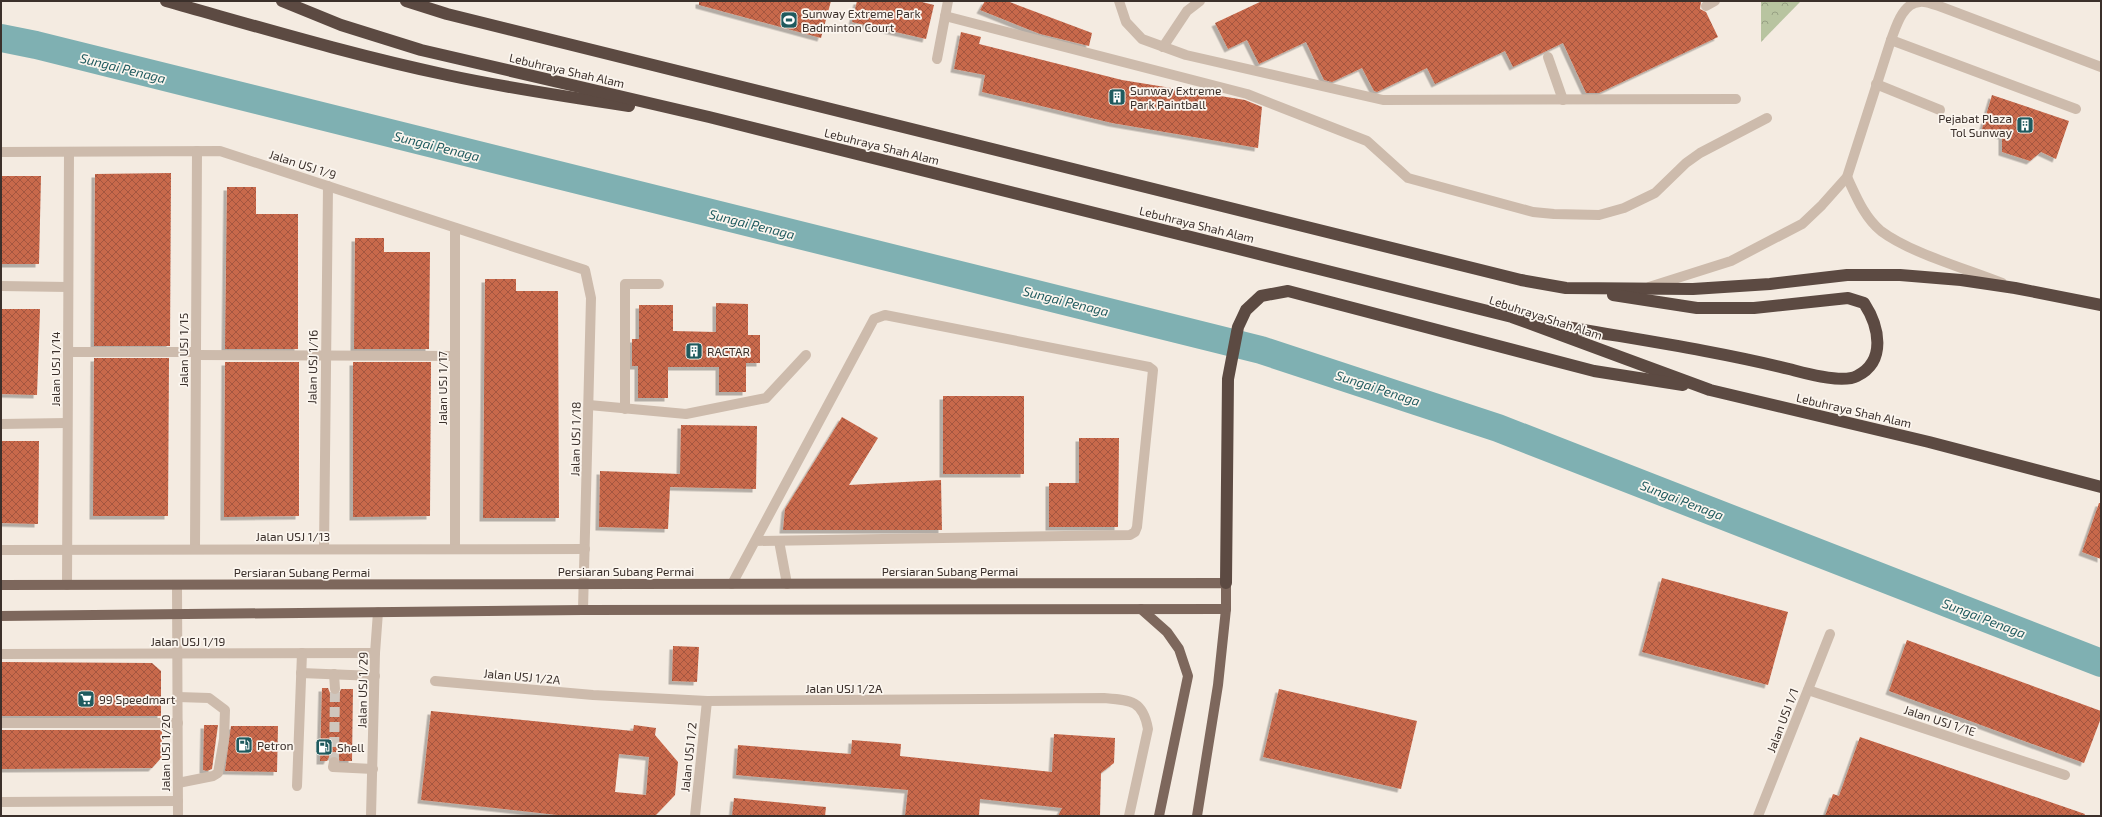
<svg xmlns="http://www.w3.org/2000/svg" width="2102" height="817" viewBox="0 0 2102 817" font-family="'Exo 2',sans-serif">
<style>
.forest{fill:url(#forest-crowns)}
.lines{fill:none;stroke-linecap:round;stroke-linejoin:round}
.river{stroke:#7fb0b2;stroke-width:28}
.building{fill:url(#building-cross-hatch);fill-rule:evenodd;filter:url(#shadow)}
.minor-tunnel{stroke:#cfc6bd;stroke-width:10;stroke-dasharray:10 5;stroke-linecap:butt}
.minor{stroke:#cdbbac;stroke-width:10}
.major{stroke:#7d675c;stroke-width:10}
.highway{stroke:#5c4a42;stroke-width:12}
.labels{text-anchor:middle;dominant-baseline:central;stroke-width:3.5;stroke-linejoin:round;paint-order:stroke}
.poi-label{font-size:12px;fill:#3b302b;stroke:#fbf5ee;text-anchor:start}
.street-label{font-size:12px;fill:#3b302b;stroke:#fbf5ee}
.water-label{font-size:13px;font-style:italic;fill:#1f5a5e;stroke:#fbf5ee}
</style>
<defs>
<pattern id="forest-crowns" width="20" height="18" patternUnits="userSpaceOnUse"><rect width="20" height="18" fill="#b8c4a0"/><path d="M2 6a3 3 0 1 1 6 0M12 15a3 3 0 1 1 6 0" fill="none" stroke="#97a083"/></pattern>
<pattern id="building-cross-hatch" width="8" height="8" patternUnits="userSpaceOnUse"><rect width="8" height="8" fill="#c8694b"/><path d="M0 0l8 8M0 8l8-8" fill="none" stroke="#a4573f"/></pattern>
<filter id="shadow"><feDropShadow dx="-3.5" dy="3.5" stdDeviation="0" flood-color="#0004"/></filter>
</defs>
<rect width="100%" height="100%" fill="#f4ebe1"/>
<polygon class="forest" points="1761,1 1801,1 1761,42"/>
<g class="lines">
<polyline class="river" points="1,38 36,45 1261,350 1498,428 2101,663"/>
</g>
<g class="building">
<polygon points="699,1 831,1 821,38 699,5"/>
<polygon points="857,1 918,1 934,5 926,39 852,22"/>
<polygon points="985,1 1007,1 1092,33 1089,46 1040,34 980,10"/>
<polygon points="1262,1 1701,1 1700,9 1706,12 1718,37 1599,93 1586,93 1563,43 1513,67 1505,51 1435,84 1427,68 1377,92 1374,91 1362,68 1332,82 1324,80 1306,42 1259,64 1247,40 1228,49 1215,23"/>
<polygon points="961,32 981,37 979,44 1122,80 1245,100 1262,107 1258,148 1112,123 982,92 985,75 954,69"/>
<polygon points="1992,95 2069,121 2056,159 2041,152 2030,161 2002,152 2002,136 1982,129"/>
<polygon points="171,173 170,346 94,346 95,174"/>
<polygon points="1,176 41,176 39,264 1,264"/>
<polygon points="227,187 256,187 256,214 298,214 298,349 225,349"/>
<polygon points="355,238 384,238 384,252 430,252 429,349 354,349"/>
<polygon points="485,279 516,279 516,291 558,291 559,518 483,518"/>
<polygon points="716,303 748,304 748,335 760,335 760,363 746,363 746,392 719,392 719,367 668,367 668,398 638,398 638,366 632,366 632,339 639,339 639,305 673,305 673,331 716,332"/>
<polygon points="1,309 40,309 37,395 1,394"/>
<polygon points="94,358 169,358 168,516 93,516"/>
<polygon points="225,362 299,362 299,516 224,517"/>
<polygon points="353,362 431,362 430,516 353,517"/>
<rect x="943" y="396" width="81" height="78"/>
<polygon points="842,417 878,438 849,485 941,480 942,530 783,530 785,509"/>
<polygon points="681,425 757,426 756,489 670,487 668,529 599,527 600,471 680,474"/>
<polygon points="1079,438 1119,438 1118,527 1049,527 1049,483 1079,483"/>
<polygon points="1,441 39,441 38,524 1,523"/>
<polygon points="2099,503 2101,503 2101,559 2082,552"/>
<polygon points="1662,578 1788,612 1768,685 1642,652"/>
<polygon points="1907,640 2101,711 2101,718 2084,763 1889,691"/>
<polygon points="673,646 699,647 697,682 672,681"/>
<polygon points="1,662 152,663 161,671 161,716 1,716"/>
<polygon points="322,688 328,688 330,693 335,695 339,694 341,689 353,689 352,761 340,761 335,756 329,757 327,761 320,761"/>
<polygon points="1279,689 1417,721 1401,789 1263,757"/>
<path d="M431,711L633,731L634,725L656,728L655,735L678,762L675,795L655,816H566L421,800ZM619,754L649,757L646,795L615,792Z"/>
<polygon points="204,725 218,725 212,769 207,771 203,770"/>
<polygon points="231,726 278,726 277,772 225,771"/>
<polygon points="1,730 162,730 162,757 152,768 1,769"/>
<polygon points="1054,734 1115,738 1114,763 1101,773 1100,816 1058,816 1062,808 980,799 979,816 905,816 908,790 736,775 738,745 851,754 852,740 901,744 900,756 1052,772"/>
<polygon points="1860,737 2085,814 2084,816 1825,816 1833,794 1839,796"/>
<polygon points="734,798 826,807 825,816 732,816"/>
</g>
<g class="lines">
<polyline class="minor-tunnel" points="334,762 335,689"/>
<g class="minor">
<polyline points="1119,1 1126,22 1142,39 1186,55 1383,100 1736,99"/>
<polyline points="1706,6 1715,1"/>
<polyline points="945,16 1247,94 1367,141 1408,178 1533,212 1554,214 1599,215 1624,208 1655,193 1686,163 1700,153 1767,118"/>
<polyline points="1891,40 2076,109"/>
<polyline points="1163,47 1187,11 1200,1"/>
<polyline points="1548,57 1563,100"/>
<polyline points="937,59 948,1"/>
<polyline points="1876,84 1940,110"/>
<polyline points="1,152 220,151 585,270 591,298 583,610"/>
<path d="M1847,177C1856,196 1864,217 1881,231C1910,253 1967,269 2002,283"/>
<polyline points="455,228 455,549"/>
<polyline points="1,286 68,287"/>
<path d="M1649,287L1731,261L1802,224L1822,205L1847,177L1891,40C1896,27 1902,3 1920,2C1926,1 1933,5 1939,6L2101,67"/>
<polyline points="68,352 196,352"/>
<polyline points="196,355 455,356"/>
<polyline points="589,405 686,414 766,398 806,355"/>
<polyline points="625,409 625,284 659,284"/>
<polyline points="1,424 67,423"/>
<polyline points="779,541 787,584"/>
<polyline points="195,549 197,151"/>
<polyline points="324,549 328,186"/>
<polyline points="1,550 585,549"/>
<polyline points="732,584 874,319 885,315 1149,367 1153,370 1137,527 1135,532 1130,535 755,541"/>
<polyline points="67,585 69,152"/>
<polyline points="177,585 178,816"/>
<polyline points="1,654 375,653"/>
<polyline points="301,673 375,676"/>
<polyline points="334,674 335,689"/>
<path d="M435,681L593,695L707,701L1104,698C1130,700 1143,700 1148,729L1129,816"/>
<polyline points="1808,690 2065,775"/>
<polyline points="178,697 209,698 225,710 224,739 218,773 213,776 178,783"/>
<polyline points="1,723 178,723"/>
<polyline points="334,762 333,767 373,769"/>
<polyline points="297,786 302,653"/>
<polyline points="1,802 178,801"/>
<polyline points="371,816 375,653 378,612"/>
<polyline points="695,816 707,701"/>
<polyline points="1758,816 1830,634"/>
</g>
<g class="major">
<polyline points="1,585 1226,583 1226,609 1218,685 1197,816"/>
<polyline points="1141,609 1167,632 1179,649 1188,676 1159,816"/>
<polyline points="1,616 583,610 1226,609"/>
</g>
<g class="highway">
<path d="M166,1C259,27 352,55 447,75C507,88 568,97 629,106"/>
<polyline points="282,1 341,25 421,50 709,117 1512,317 1710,390 1929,442 2101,487"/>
<polyline points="406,1 447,14 1521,280 1566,288 1693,289 1770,284 1847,275 1900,275 1961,280 2015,288 2101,305"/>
<path d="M1544,323C1626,338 1708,349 1789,369C1805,373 1842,384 1857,376C1887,361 1879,326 1864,303L1848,298L1754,308H1697L1613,295"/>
<polyline points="1226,583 1228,379 1238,327 1246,310 1261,296 1288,291 1594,371 1683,385"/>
</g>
</g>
<defs>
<g id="stadium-square" transform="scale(0.9)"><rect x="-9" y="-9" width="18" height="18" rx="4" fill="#1f5a5e" stroke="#fbf5ee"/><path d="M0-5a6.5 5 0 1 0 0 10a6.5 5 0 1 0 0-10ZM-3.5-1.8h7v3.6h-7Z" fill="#fff"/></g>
<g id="building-square" transform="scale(0.9)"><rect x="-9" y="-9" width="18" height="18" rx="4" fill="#1f5a5e" stroke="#fbf5ee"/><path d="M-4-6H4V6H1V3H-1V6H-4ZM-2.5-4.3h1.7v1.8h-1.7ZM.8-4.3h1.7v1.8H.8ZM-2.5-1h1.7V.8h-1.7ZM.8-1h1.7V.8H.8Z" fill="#fff"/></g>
<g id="supermarket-square" transform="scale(0.9)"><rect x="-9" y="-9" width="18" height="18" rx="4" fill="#1f5a5e" stroke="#fbf5ee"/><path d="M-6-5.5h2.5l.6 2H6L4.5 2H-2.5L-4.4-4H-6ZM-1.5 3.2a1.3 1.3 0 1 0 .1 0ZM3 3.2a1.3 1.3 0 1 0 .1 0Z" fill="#fff"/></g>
<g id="fuel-square" transform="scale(0.9)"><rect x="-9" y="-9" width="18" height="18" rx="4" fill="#1f5a5e" stroke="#fbf5ee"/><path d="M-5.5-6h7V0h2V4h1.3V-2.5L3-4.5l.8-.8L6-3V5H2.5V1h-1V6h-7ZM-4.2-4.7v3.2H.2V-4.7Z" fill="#fff"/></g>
</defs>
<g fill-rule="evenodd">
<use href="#stadium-square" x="789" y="20"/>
<use href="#building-square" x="1117" y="97"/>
<use href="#building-square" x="2025" y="125"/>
<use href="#building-square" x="694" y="351"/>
<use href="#supermarket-square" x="86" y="699"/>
<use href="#fuel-square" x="244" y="745"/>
<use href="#fuel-square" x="324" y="747"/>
</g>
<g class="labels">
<g class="poi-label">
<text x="802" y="13">Sunway Extreme Park<tspan x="802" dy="14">Badminton Court</tspan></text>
<text x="1130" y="90">Sunway Extreme<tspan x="1130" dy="14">Park Paintball</tspan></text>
<text x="2012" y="118" text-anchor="end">Pejabat Plaza<tspan x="2012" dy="14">Tol Sunway</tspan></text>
<text x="707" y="351">RACTAR</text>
<text x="99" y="699">99 Speedmart</text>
<text x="257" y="745">Petron</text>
<text x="337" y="747">Shell</text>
</g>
<g class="street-label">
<text transform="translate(567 70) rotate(13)">Lebuhraya Shah Alam</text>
<text transform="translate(882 146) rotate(14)">Lebuhraya Shah Alam</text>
<text transform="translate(303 164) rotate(18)">Jalan USJ 1/9</text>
<text transform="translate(1197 224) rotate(14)">Lebuhraya Shah Alam</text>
<text transform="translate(1546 317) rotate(18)">Lebuhraya Shah Alam</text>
<text transform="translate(183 350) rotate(-90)">Jalan USJ 1/15</text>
<text transform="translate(312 367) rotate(-89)">Jalan USJ 1/16</text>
<text transform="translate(55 369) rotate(-90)">Jalan USJ 1/14</text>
<text transform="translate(442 388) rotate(-90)">Jalan USJ 1/17</text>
<text transform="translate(1854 410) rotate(13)">Lebuhraya Shah Alam</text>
<text transform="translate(575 439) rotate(-89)">Jalan USJ 1/18</text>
<text x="293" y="536">Jalan USJ 1/13</text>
<text x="626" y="571">Persiaran Subang Permai</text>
<text x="950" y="571">Persiaran Subang Permai</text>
<text x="302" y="572">Persiaran Subang Permai</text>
<text x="188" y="641">Jalan USJ 1/19</text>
<text transform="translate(522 676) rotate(5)">Jalan USJ 1/2A</text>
<text x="844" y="688">Jalan USJ 1/2A</text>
<text transform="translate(362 690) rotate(-89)">Jalan USJ 1/29</text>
<text transform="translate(1782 720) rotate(-69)">Jalan USJ 1/1</text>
<text transform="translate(1940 720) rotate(18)">Jalan USJ 1/1E</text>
<text transform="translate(165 753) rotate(-90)">Jalan USJ 1/20</text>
<text transform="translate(688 757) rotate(-84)">Jalan USJ 1/2</text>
</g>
<g class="water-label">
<text transform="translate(123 68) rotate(14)">Sungai Penaga</text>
<text transform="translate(437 146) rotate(14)">Sungai Penaga</text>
<text transform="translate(752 224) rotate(14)">Sungai Penaga</text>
<text transform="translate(1066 301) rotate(14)">Sungai Penaga</text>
<text transform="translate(1378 388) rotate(18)">Sungai Penaga</text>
<text transform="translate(1682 500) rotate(21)">Sungai Penaga</text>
<text transform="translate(1984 618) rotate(21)">Sungai Penaga</text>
</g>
</g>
<rect width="2102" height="817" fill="none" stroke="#3b302b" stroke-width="4"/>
</svg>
